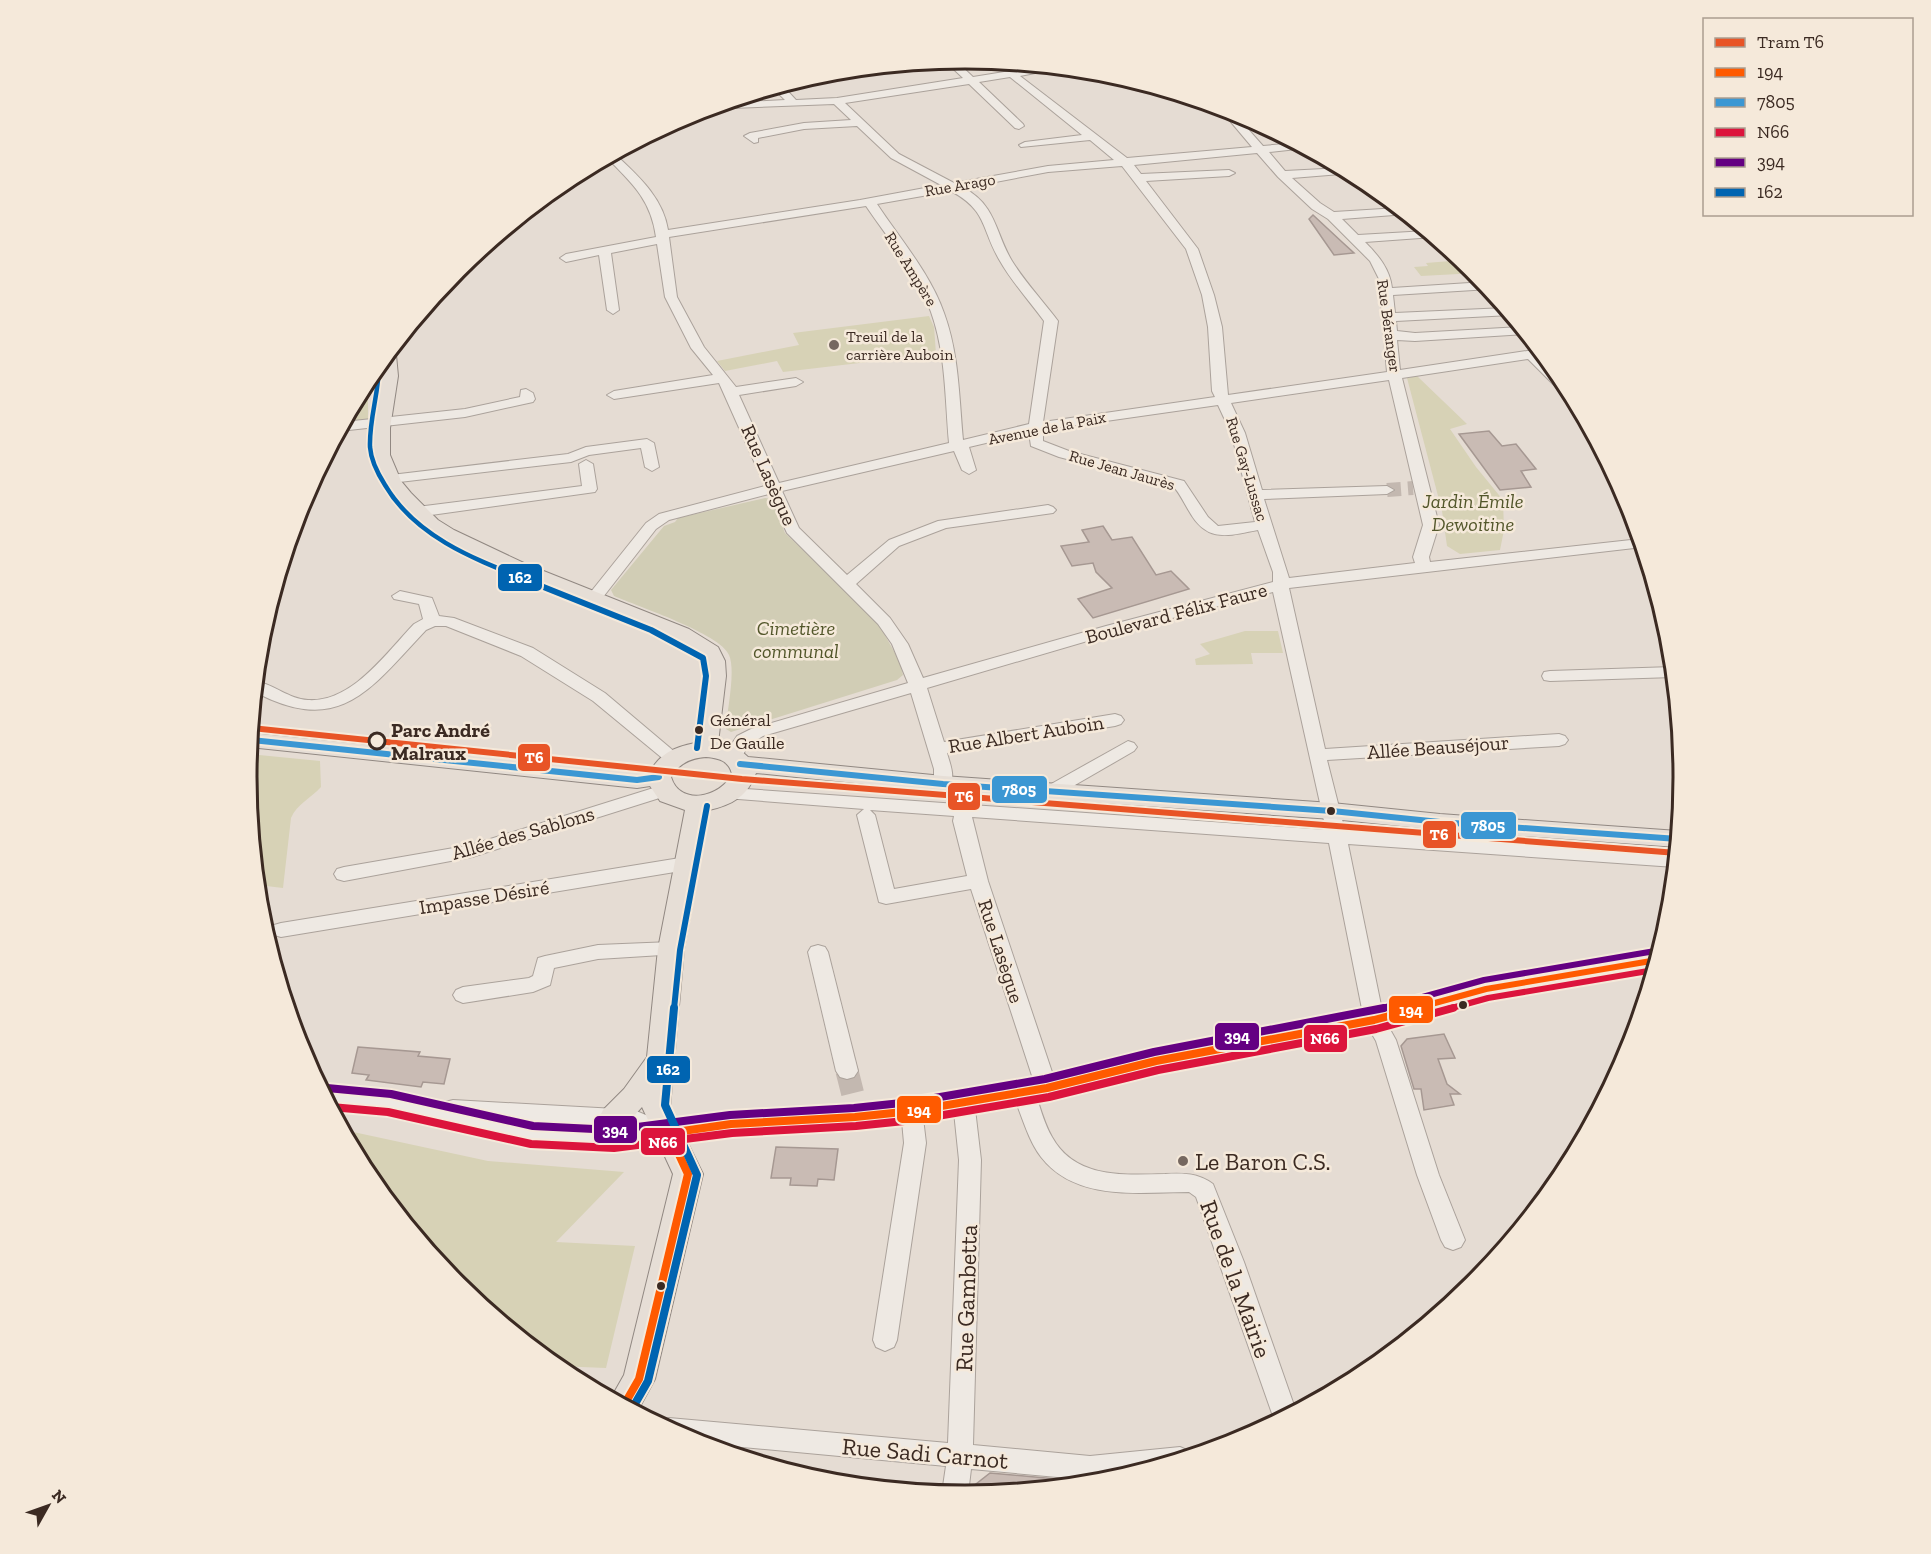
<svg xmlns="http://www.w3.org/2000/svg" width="1931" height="1554" viewBox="0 0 1931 1554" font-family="'Zilla Slab',serif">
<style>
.green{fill:#d7d2b6}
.cemetery{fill:#d1cdb5}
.building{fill:#c9bbb4;stroke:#a69892;stroke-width:1.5}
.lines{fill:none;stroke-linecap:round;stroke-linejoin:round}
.minor-tunnel-far1{stroke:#c3b8b0;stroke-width:14;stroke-dasharray:14 7;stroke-linecap:butt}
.minor-tunnel{stroke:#c3b8b0;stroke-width:23;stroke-dasharray:23 12;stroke-linecap:butt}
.minor-casing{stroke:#aba29b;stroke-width:2}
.major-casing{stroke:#918882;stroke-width:2}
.minor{fill:#eee9e3;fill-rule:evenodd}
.major{fill:#e6ded6;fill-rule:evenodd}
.bus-1-far1-casing{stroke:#f5e9da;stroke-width:10}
.bus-1-casing{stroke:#f5e9da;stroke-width:12}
.bus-2-casing{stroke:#f5e9da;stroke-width:10}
.bus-3-far1-casing{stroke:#f5e9da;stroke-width:10}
.bus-3-casing{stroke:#f5e9da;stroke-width:12}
.bus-4-far1-casing{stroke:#f5e9da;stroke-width:10}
.bus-4-casing{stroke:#f5e9da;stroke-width:12}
.bus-5-far2-casing{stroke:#f5e9da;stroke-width:8}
.bus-5-far1-casing{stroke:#f5e9da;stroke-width:10}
.bus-5-casing{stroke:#f5e9da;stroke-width:12}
.bus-1-far1{stroke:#ff5a00;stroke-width:6}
.bus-1{stroke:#ff5a00;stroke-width:8}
.bus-2{stroke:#3b97d3;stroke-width:6}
.bus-3-far1{stroke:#dc143c;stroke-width:6}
.bus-3{stroke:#dc143c;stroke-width:8}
.bus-4-far1{stroke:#640082;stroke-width:6}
.bus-4{stroke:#640082;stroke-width:8}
.bus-5-far2{stroke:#0064b1;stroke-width:4.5}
.bus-5-far1{stroke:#0064b1;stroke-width:6}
.bus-5{stroke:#0064b1;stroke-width:8}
.tram-1-casing{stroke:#f5e9da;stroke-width:10}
.tram-1{stroke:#e85426;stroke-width:6}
.poi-dot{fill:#766860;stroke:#f5e9da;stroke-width:2}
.bus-dot{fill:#3b2a22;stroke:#f5e9da;stroke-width:2}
.stop-dot{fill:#f5e9da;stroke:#3b2a22;stroke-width:3}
.labels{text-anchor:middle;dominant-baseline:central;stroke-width:5;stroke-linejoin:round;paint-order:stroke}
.far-street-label{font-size:16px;fill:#3b2a22;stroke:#f5e9da}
.far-poi-label{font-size:16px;fill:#3b2a22;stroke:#f5e9da;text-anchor:start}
.bus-label{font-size:18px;fill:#3b2a22;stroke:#f5e9da;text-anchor:start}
.street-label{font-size:20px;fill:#3b2a22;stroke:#f5e9da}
.park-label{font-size:20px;font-style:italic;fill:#52562a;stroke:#f5e9da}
.stop-label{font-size:20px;font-weight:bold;fill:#3b2a22;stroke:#f5e9da;text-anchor:start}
.near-poi-label{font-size:24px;fill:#3b2a22;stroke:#f5e9da;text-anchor:start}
.near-street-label{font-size:24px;fill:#3b2a22;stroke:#f5e9da}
.rim{fill:none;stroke:#3b2a22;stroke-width:3}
.line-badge{stroke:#f5e9da;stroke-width:2}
.badge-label{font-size:16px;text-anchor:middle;font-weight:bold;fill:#fff}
</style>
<rect width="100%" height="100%" fill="#e5dcd3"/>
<g class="green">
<polygon points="1463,260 1477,273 1421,276 1414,267 1428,266 1426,263"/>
<polygon points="929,316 934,327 936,354 783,372 777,361 725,371 717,361 799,345 793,333"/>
<polygon points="1417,376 1467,424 1450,429 1476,467 1503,500 1504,530 1500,550 1460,554 1447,546 1442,511 1407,378"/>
<polygon points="368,395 368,421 345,424 358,396"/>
<polygon points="1245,631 1278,631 1283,653 1251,653 1253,664 1196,665 1195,659 1210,654 1200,644"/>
<path d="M249,754L320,761L321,787C311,798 297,804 291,818L283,888L258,885L247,777Z"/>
<polygon points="344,1130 488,1161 624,1172 556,1242 635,1246 606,1368 557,1366 457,1285 368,1176"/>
</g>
<path class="cemetery" d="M765,498L771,499L785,533L877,621L900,662L903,675L897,680L731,732L726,729C727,710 736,671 729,655C721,634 637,606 614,596L611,590L664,526L675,522L678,518Z"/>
<g class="building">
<polygon points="1313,215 1342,242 1354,253 1334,255 1309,219"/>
<polygon points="1489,431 1502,446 1516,444 1536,469 1521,471 1531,487 1500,490 1459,434"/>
<polygon points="1103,526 1112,540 1132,537 1156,575 1171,571 1189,589 1093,618 1078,599 1112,588 1096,572 1093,563 1072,566 1061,546 1089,542 1082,530"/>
<polygon points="1444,1034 1455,1058 1438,1059 1447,1084 1460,1094 1450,1094 1454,1105 1424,1110 1421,1089 1414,1089 1401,1046 1407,1039"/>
<polygon points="358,1047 420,1052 418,1056 450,1059 444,1084 423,1082 421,1087 366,1080 369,1075 352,1073"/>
<polygon points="776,1147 838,1149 834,1180 818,1179 817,1186 790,1185 791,1178 771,1178"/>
<polygon points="990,1473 1067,1480 1067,1486 970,1495 971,1488"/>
</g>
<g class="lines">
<polyline class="minor-tunnel-far1" points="1387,490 1413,488"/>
<polyline class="minor-tunnel" points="847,1071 855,1103"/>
<g class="minor-casing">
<g id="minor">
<path d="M955,60L973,77L1042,66L1060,68L1020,76L1127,158L1252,147L1220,109L1221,107L1232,111L1263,146L1296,143L1306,148L1269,152L1285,171L1343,168L1353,173L1292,178L1320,203L1334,212L1399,208L1407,214L1342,219L1358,235L1427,231L1434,237L1365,242C1378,255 1390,269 1392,288L1485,282L1490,289L1393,295L1395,313L1506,308L1511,315L1396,321L1397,331L1415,333L1521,327L1527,334L1415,341L1397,340L1400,370L1540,349L1545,356L1541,357L1564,379L1575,400L1568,399L1528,359L1402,378L1439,525L1429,557L1430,562L1640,539L1643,547L1289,588L1325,749L1559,734L1565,736L1568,740L1565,744L1559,746L1327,760L1345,831L1676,855L1675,867L1348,844L1382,1010L1486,981L1659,953L1655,968L1486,997L1387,1024L1396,1040L1439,1175L1465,1240L1461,1247L1453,1250L1445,1247L1441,1240L1417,1175L1376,1041L1369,1029L1156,1069L1037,1098C1041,1111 1045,1125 1052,1137C1075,1179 1124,1175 1165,1174C1183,1173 1198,1173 1213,1184L1244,1262L1296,1411L1275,1422L1196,1197L1189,1192C1139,1192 1076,1202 1041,1157C1029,1141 1023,1120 1016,1102L975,1109L981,1160L973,1445L1090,1456L1180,1447L1189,1451L1191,1456L1123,1477L1090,1480L971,1469L968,1494L966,1496L942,1493L946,1466L699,1443L659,1424L660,1421L669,1418L948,1443L959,1160L954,1112L923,1118L926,1143L897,1340L894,1347L885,1351L876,1347L873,1340L904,1143L902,1121L731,1133L614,1148L532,1144L388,1111L330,1106L322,1090L401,1096L443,1107L445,1102L453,1100L634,1110L667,1124L731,1115L855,1108L912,1102L1034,1082L971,889L886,904L879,902L857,815L864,809L725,798L722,794L725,790L731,788L1326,830L1273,592L1118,632L927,688L944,742L1115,714L1121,716L1124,720L1121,724L1115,726L947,753C950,764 956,777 949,788H937L934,784V769L911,693L763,736L750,744L739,760H727L724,756L737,736L751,729L908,683L892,644L878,624L787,533L769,494L669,520L656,529L600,601L594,603L586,598L646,523L659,514L765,486L719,383L614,399L607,395L614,391L713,375L691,348L665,297L657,244L611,253L619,310L613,314L607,310L599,255L566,262L560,258L566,254L656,237C651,200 632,183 607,158L615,154C637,175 663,197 668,230L860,200L941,185L891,158L857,126L804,129L758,138V142L754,143L744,136L750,133L804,123L851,120L834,104L706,109L724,103L785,100L773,88L782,85L796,100L837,98L963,78L945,61ZM1010,77L1082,135L1025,142L1019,145L1021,147L1090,140L1114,160L1048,166L954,183L899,154L845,103L969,84L1015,128L1019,129L1024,126L1023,124L979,82ZM1257,153L1278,177L1312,209L1328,219L1370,261L1379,279L1387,372L1228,395L1222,327L1214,295L1198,249L1146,181L1229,176L1235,173L1229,170L1141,174L1134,165ZM1122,166L1186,249L1202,295L1208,327L1212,391L1215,397L1043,422L1058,321C1043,301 1025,282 1012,261C995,233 997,206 964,188L1048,172ZM951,191C988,211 981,229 1000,261C1012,282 1030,302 1044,321L1029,424L963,440C959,397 959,354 944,313C930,273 900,239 877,204ZM866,206C889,240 917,273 931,312C946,354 945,399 949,443L779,483L739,395L796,386L803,382L796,378L736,387L704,347L677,297L669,237ZM1389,380L1423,525L1413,557L1415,563L1289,578L1264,499L1387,494L1394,490L1387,486L1262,490L1245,433L1231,403ZM1218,405L1231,433L1255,522L1218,526L1208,517L1184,481L1069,451L1043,441V430ZM1029,433L1031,446L1059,457L1174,487C1180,494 1184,503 1189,511C1207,543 1227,536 1258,530L1273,572V582L1106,626L923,678L908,644L890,618L856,584L899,546L946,528L1053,513L1056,510L1053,507L1048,505L938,521L889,540L847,575L799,528L782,491L954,451L962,470L969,474L976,470L969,447ZM870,810L954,816L953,821L967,876L894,889L875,815ZM972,817L1329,843L1363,1014L1156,1053L1054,1078L988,881ZM501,1119L632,1127L633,1128C590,1133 543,1129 501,1119Z"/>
<polygon points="526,389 533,393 535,399 533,402 465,417 340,431 344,422 465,409 520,397 521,390"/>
<polygon points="647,439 654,443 659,467 652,471 645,467 641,448 589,455 571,462 391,483 384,479 391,475 568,454 586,447"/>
<polygon points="586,460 593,464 597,489 595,492 417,517 409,512 417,507 582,486 579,464"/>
<path d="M400,591L432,598L439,616L454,618L533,648L605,693L682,758L679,762H667L593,701L521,656L446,626H435L426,630C370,689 341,737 255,692L256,681C275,685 289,699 308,700C352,703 387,652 414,624L423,619L419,604L394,599L392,596Z"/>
<polygon points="1673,667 1674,677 1550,681 1544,680 1542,676 1544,672 1550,671"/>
<polygon points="1128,741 1134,743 1137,747 1134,751 1056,796 1044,796 1041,792 1044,788"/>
<polygon points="663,785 669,787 672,791 669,795 472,857 344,881 337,879 334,874 337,869 344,867 471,845"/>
<polygon points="686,857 693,859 695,864 693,869 281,937 274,935 271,930 274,925 281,923"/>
<polygon points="671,942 678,944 681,949 678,954 598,959 554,968 550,985 533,992 463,1003 456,1000 453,995 456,990 463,987 529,978 533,976 538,958 545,956 598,945"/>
<polygon points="818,945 825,947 828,952 858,1071 854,1077 847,1079 840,1077 836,1071 808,952 811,947"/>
</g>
</g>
<g class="major-casing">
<path id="major" d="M391,350L396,355L398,376L390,428V455L401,481L411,493L438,520L454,530L526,564L689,629L718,647L725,661L726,676L718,743L739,749L748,757L943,776L1332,803L1440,814L1678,831L1677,847L1440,830L1332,819L943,792L756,773C748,796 732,805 709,810L684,949L670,1107L703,1174L655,1379L637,1412L611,1398L624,1375L673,1174L642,1107C629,1121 623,1133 603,1126L599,1118L603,1110L624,1089L647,1057L658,949L685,810L660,801L650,786L637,788L250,747L251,733L637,772L651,770C661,753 675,747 695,743L704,676L701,656L673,639L512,572L440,538L424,528L397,501L382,482L370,455L372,428L380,376L379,365ZM706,757C719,758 729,761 732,774C721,797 680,807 671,777C679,763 691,758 706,757Z"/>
</g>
<use href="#minor" class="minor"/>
<use href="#major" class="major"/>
<g class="bus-1-far1-casing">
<polyline id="bus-1-far1" points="1413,1009 1486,989 1657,960"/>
</g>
<g class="bus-1-casing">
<g id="bus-1">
<polyline points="669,1133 731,1124 855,1117 912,1111 1047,1088 1156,1061 1374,1020 1419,1008"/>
<polyline points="624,1405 639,1379 688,1174 669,1133"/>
</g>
</g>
<g class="bus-2-casing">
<g id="bus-2">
<polyline points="251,740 637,780 659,777"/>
<polyline points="740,764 943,784 1332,811 1440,822 1678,839"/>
</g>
</g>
<g class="bus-3-far1-casing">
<polyline id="bus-3-far1" points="1448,1009 1488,998 1654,970"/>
</g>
<g class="bus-3-casing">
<polyline id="bus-3" points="331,1107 388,1112 531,1144 614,1148 732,1133 856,1126 914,1120 1049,1097 1158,1070 1376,1029 1453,1008"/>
</g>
<g class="bus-4-far1-casing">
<polyline id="bus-4-far1" points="1379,1009 1484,980 1655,951"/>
</g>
<g class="bus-4-casing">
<polyline id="bus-4" points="327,1088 391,1094 533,1126 614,1130 730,1115 854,1108 911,1102 1045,1079 1154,1052 1384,1008"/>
</g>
<g class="bus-5-far2-casing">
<path id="bus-5-far2" d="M379,365C379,393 369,419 370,447C371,461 378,474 385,485C418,541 483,562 540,585"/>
</g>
<g class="bus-5-far1-casing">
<g id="bus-5-far1">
<polyline points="536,584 651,630 703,658 706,676 697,748"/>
<polyline points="674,1009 680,950 707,806"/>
</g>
</g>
<g class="bus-5-casing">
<polyline id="bus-5" points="632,1409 648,1381 697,1175 665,1105 674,1008"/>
</g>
<use href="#bus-1-far1" class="bus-1-far1"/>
<use href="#bus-1" class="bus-1"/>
<use href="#bus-2" class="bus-2"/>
<use href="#bus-3-far1" class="bus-3-far1"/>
<use href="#bus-3" class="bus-3"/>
<use href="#bus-4-far1" class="bus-4-far1"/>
<use href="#bus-4" class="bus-4"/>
<use href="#bus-5-far2" class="bus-5-far2"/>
<use href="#bus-5-far1" class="bus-5-far1"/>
<use href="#bus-5" class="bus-5"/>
<g class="tram-1-casing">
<polyline id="tram-1" points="252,728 742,779 1677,853"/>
</g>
<use href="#tram-1" class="tram-1"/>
</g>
<g class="poi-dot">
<circle cx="834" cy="345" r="6"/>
<circle cx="1183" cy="1161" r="6"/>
</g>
<g class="bus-dot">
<circle cx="699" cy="730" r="5"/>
<circle cx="1331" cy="811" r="5"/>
<circle cx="1463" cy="1005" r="5"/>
<circle cx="661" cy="1286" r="5"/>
</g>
<circle class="stop-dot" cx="377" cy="741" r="8"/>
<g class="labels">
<g class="far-street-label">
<text transform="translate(960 185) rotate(-10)">Rue Arago</text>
<text transform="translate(911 269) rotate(58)">Rue Ampère</text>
<text transform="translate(1389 326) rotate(82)">Rue Béranger</text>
<text transform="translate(1047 428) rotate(-11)">Avenue de la Paix</text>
<text transform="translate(1247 469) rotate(73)">Rue Gay-Lussac</text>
<text transform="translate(1122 470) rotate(16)">Rue Jean Jaurès</text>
</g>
<g class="far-poi-label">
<text x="846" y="336">Treuil de la<tspan x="846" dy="18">carrière Auboin</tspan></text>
</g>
<g class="bus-label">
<text x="710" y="720">Général<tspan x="710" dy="23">De Gaulle</tspan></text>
</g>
<g class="street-label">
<text transform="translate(769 475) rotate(66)">Rue Lasègue</text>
<text transform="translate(1176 613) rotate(-15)">Boulevard Félix Faure</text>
<text transform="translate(1026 734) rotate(-9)">Rue Albert Auboin</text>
<text transform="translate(1438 747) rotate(-4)">Allée Beauséjour</text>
<text transform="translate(523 833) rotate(-16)">Allée des Sablons</text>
<text transform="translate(484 897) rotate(-9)">Impasse Désiré</text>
<text transform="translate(1001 951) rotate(72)">Rue Lasègue</text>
</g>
<g class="park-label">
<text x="1473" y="501">Jardin Émile<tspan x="1473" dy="23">Dewoitine</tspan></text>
<text x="796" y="628">Cimetière<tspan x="796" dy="23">communal</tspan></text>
</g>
<g class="stop-label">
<text x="391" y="730">Parc André<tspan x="391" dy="23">Malraux</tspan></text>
</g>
<g class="near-poi-label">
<text x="1195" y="1161">Le Baron C.S.</text>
</g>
<g class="near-street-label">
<text transform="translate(1236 1279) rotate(70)">Rue de la Mairie</text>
<text transform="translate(966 1298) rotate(-88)">Rue Gambetta</text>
<text transform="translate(925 1453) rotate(5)">Rue Sadi Carnot</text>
</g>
</g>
<path d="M0 0H1931V1554H0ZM257 777a708 708 0 1 1 1416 0a708 708 0 1 1-1416 0Z" fill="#f5e9da" fill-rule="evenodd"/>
<path class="rim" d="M257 777a708 708 0 1 1 1416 0a708 708 0 1 1-1416 0Z"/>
<g class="line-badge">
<rect x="497" y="563" width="46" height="29" rx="6" fill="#0064b1"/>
<rect x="517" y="743" width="34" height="29" rx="6" fill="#e85426"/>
<rect x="991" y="775" width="57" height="29" rx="6" fill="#3b97d3"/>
<rect x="947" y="782" width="34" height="29" rx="6" fill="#e85426"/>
<rect x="1460" y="811" width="57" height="29" rx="6" fill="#3b97d3"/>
<rect x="1422" y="820" width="35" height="29" rx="6" fill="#e85426"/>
<rect x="1388" y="995" width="46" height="29" rx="6" fill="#ff5a00"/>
<rect x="1214" y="1022" width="46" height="29" rx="6" fill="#640082"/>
<rect x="1303" y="1024" width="45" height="29" rx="6" fill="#dc143c"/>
<rect x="646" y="1055" width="45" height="29" rx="6" fill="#0064b1"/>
<rect x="896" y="1095" width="46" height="29" rx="6" fill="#ff5a00"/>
<rect x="593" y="1115" width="45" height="29" rx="6" fill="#640082"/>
<rect x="640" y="1127" width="46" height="29" rx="6" fill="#dc143c"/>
</g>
<g class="badge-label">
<text x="520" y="583">162</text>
<text x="534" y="763">T6</text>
<text x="1019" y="795">7805</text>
<text x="964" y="802">T6</text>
<text x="1488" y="831">7805</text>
<text x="1439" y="840">T6</text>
<text x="1411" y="1016">194</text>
<text x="1237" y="1042">394</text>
<text x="1325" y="1044">N66</text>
<text x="668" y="1075">162</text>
<text x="919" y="1116">194</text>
<text x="615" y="1136">394</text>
<text x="663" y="1148">N66</text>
</g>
<rect x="1703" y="18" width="210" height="198" fill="#f5e9da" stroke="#ab9d90" stroke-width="1.5"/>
<rect x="1715" y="38" width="30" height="9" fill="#e85426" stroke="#ab9d90" stroke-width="1.5"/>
<text x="1757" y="48" font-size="18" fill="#3b2a22">Tram T6</text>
<rect x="1715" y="68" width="30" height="9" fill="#ff5a00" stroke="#ab9d90" stroke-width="1.5"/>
<text x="1757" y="78" font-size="18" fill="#3b2a22">194</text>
<rect x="1715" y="98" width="30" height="9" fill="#3b97d3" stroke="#ab9d90" stroke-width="1.5"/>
<text x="1757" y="108" font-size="18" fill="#3b2a22">7805</text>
<rect x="1715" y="128" width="30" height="9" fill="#dc143c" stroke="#ab9d90" stroke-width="1.5"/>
<text x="1757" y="138" font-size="18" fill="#3b2a22">N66</text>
<rect x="1715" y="158" width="30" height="9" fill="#640082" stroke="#ab9d90" stroke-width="1.5"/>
<text x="1757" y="168" font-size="18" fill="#3b2a22">394</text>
<rect x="1715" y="188" width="30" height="9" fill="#0064b1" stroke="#ab9d90" stroke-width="1.5"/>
<text x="1757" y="198" font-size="18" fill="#3b2a22">162</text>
<g transform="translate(48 1506) rotate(50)" stroke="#f5e9da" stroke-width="4.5" paint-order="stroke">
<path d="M0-4.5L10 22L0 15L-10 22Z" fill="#3b2a22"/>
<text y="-9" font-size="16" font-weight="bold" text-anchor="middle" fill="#3b2a22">N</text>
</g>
</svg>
